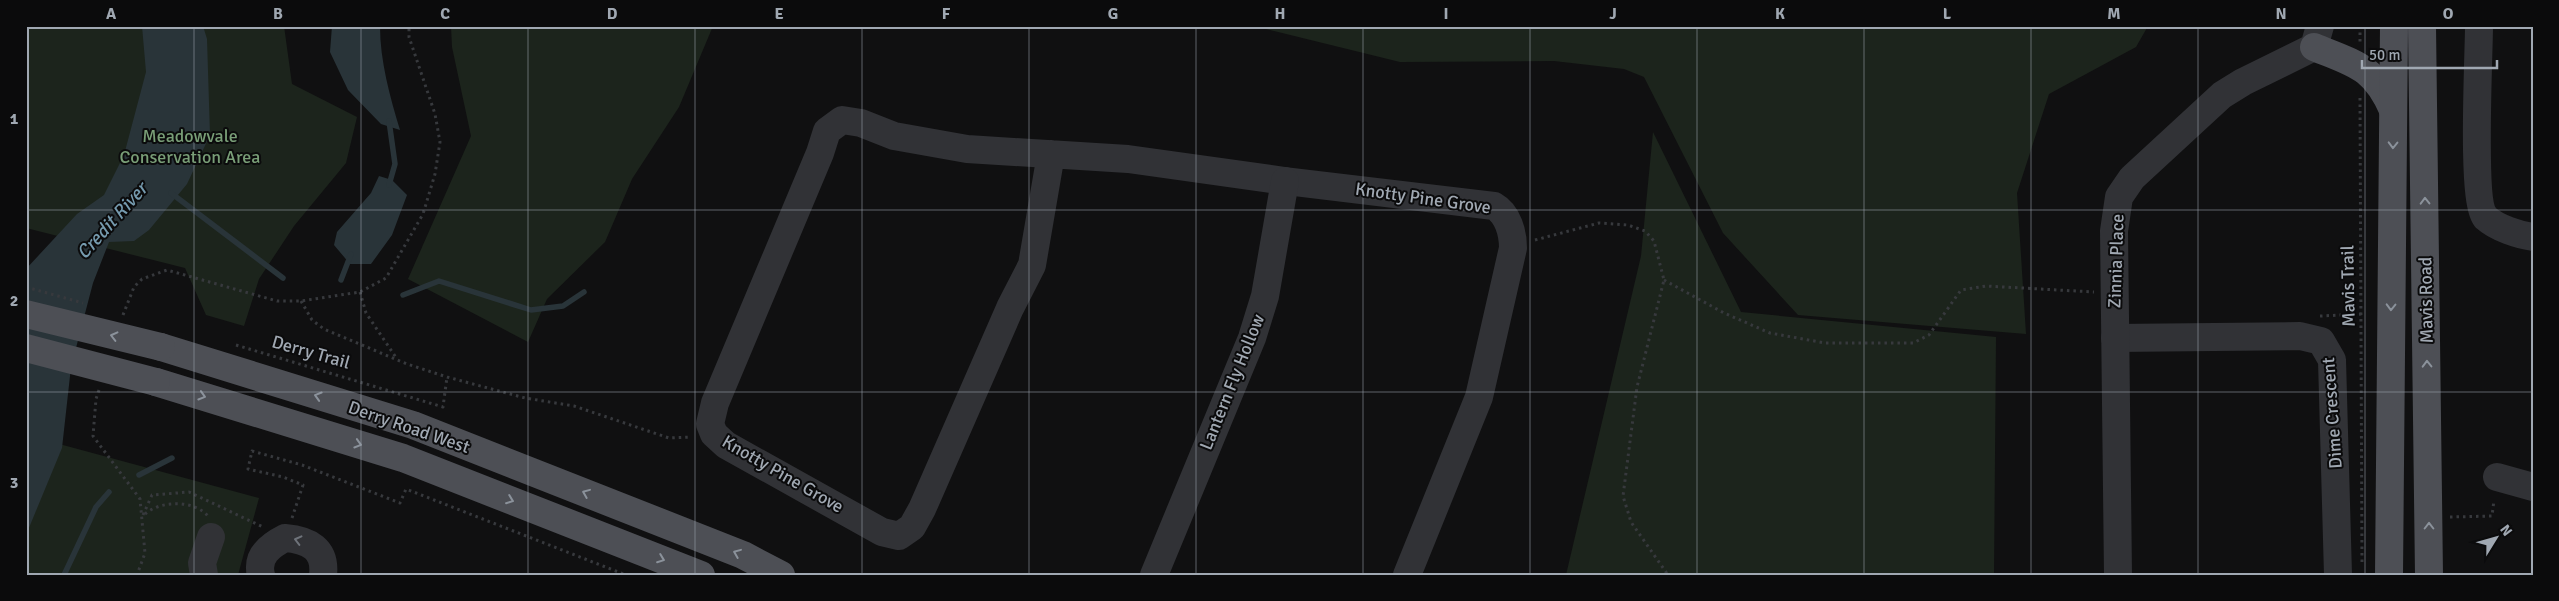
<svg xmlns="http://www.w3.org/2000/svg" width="2559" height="601" viewBox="0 0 2559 601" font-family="Signika,sans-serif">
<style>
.green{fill:#1c241c}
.water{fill:#293439}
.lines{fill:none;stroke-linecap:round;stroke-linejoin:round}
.stream{stroke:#293439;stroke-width:5.5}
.path{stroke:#37393d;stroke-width:3;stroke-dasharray:2.5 4;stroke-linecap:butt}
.minor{stroke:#313236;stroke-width:28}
.major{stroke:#4d4f55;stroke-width:28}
.path-bridge{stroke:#37393d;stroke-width:3;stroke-dasharray:2.5 4;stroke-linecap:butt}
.major-bridge{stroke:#4d4f55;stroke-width:28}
.oneway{stroke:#8b929b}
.oneway2{stroke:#6e737a}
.grid{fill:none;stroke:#a0a8b2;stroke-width:1;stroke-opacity:0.55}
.labels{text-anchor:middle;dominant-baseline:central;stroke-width:4;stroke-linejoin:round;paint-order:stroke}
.park-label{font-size:18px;fill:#799e77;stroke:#0b0b0c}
.street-label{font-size:18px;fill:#a0a8b2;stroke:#0b0b0c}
.water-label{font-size:19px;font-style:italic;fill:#769baf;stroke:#0b0b0c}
.neatline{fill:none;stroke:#a0a8b2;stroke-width:2}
.grid-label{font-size:16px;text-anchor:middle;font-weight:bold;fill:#a0a8b2}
</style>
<rect width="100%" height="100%" fill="#101011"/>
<g class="green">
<polygon points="26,26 284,26 292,84 357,117 346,163 294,226 259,279 244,326 206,315 185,268 26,228"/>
<polygon points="451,26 713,26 679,107 632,179 605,242 547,299 528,342 408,279 471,136 452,47"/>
<polygon points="1254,26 2148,26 2136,47 2049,94 2017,193 2026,334 1798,315 1723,233 1644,77 1624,69 1554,61 1400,62"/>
<polygon points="1653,132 1741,312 1996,337 1994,575 1566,575 1641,256"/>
<polygon points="26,435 259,498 238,575 26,575"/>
</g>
<g class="water">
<polygon points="142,26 203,26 207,39 210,135 187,184 149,230 134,241 109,242 93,283 71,367 62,448 26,535 26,269 77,214 104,195 124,155 146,72"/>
<path d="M332,26H380C380,61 390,97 400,130L381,124L348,90L330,52Z"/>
<polygon points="379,176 392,180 407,195 392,235 371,264 350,264 334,245 337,232 371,193"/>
</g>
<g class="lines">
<g class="stream">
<polyline points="389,185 395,164 389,121"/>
<polyline points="171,193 283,278"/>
<polyline points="341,280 351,254"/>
<polyline points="403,295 439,281 531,310 563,306 584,292"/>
<polyline points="139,475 172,458"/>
<polyline points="64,575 96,507 109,492"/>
</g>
<g class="path">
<polyline points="2360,26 2360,42"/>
<polyline points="2360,98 2362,564"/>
<polyline points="1535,240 1599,223 1628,225 1645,231 1654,241 1664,280 1637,387 1623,496 1631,522 1668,575"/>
<polyline points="1664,280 1724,313 1770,333 1825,343 1913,343 1929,335 1961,290 1986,286 2094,292"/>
<polyline points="360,292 366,313 397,359"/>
<polyline points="301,301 312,320 324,329 407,364 447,377 525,398 574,406 669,438 691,437"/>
<polyline points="123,315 134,287 142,279 167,270 277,301 301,301 360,292 386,278 423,214 435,174 440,142 435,114 409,37 409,26"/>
<polyline points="2320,316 2362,314"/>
<polyline points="236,345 443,407 447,377"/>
<polyline points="99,390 96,399 93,436 140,499 145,553 137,575"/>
<path d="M145,514C161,500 194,500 208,516"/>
<polyline points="143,515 152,495 189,492 263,527"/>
<polyline points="2450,517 2492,516 2494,500"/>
<polyline points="292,518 303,485 283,477 248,469 252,451 302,465 400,503 406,489 626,575"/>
</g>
<g class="minor">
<path d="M2479,26C2479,55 2471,203 2486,218C2497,228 2519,235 2533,237"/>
<path d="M1051,154L1032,265L1010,308L922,509L912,527L899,536L882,532L726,445L714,434L710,424L715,403L820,153L827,131L842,120L861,123L894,136L967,149L1128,159L1285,181L1494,206C1508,214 1513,233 1513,248L1479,397L1407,575"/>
<polyline points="2115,338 2300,336 2321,341 2332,360 2338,575"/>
<polyline points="2497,477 2533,487"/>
<polyline points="204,575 202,563 211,537"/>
<path d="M261,575C256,556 271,545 285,538C309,540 326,549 323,575"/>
<polyline points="1154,575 1252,338 1265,296 1285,181"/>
<polyline points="2118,575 2114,231 2119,197 2132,178 2222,95 2243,82 2314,47 2320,26"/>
</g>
<g class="major">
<polyline points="2422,26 2429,575"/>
<path d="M2314,47C2355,64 2374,66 2393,110"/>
<polyline points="161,347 413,425 743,555 781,575"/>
<polyline points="156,382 403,458 701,575"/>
<polyline points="2389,575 2394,26"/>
</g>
<polyline class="path-bridge" points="26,287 83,303"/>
<g class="major-bridge">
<polyline points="26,314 161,347"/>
<polyline points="26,348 156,382"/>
</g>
</g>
<defs><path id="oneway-chevron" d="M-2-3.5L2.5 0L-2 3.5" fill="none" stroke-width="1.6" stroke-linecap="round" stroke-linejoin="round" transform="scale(1.25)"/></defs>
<g class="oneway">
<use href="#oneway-chevron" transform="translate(2393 145) rotate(91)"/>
<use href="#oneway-chevron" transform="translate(2425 201) rotate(-91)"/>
<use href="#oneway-chevron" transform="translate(2391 307) rotate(91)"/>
<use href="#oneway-chevron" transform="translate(114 336) rotate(-166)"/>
<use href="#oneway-chevron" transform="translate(2427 364) rotate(-91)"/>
<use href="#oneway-chevron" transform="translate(202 396) rotate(17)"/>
<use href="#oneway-chevron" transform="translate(318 396) rotate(-163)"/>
<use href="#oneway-chevron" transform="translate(358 444) rotate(17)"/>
<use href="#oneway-chevron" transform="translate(586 493) rotate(-158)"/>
<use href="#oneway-chevron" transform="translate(510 500) rotate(21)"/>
<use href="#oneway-chevron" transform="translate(2429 526) rotate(-90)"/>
<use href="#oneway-chevron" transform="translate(737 553) rotate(-158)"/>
<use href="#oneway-chevron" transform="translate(661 559) rotate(21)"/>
</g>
<use class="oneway2" href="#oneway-chevron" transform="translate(298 540) rotate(-166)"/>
<path class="grid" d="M194,26V575M361,26V575M528,26V575M695,26V575M862,26V575M1029,26V575M1196,26V575M1363,26V575M1530,26V575M1697,26V575M1864,26V575M2031,26V575M2198,26V575M2365,26V575M26,210H2533M26,392H2533"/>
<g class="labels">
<g class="park-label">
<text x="190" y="136">Meadowvale<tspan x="190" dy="21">Conservation Area</tspan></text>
</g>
<g class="street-label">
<text transform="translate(1423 198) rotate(8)">Knotty Pine Grove</text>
<text transform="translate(2116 261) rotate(-88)">Zinnia Place</text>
<text transform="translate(2348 286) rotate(-91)">Mavis Trail</text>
<text transform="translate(2426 300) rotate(-91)">Mavis Road</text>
<text transform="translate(311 352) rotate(16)">Derry Trail</text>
<text transform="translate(1232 382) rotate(-68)">Lantern Fly Hollow</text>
<text transform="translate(2332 413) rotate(-94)">Dime Crescent</text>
<text transform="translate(409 427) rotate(19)">Derry Road West</text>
<text transform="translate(783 474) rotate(30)">Knotty Pine Grove</text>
</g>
<g class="water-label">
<text transform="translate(112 221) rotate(-48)">Credit River</text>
</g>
</g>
<rect width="2559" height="601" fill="none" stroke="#0b0b0c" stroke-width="55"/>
<g transform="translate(2496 538) rotate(53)" stroke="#0b0b0c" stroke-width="4" paint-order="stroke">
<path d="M0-4L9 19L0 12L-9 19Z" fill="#a0a8b2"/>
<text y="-8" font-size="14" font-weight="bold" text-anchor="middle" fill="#a0a8b2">N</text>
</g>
<path d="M2362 60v8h135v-8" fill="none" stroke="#a0a8b2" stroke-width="2.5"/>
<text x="2369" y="60" font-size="15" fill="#a0a8b2" stroke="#0b0b0c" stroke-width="4" paint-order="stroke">50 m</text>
<rect x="28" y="28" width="2504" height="546" class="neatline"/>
<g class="grid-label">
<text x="111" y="19">A</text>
<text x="278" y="19">B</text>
<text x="445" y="19">C</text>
<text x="612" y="19">D</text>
<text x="779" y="19">E</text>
<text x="946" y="19">F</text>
<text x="1113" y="19">G</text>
<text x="1280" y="19">H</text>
<text x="1446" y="19">I</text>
<text x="1613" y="19">J</text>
<text x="1780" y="19">K</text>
<text x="1947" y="19">L</text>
<text x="2114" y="19">M</text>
<text x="2281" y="19">N</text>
<text x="2448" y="19">O</text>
<text x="14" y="124">1</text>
<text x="14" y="306">2</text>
<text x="14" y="488">3</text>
</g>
</svg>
